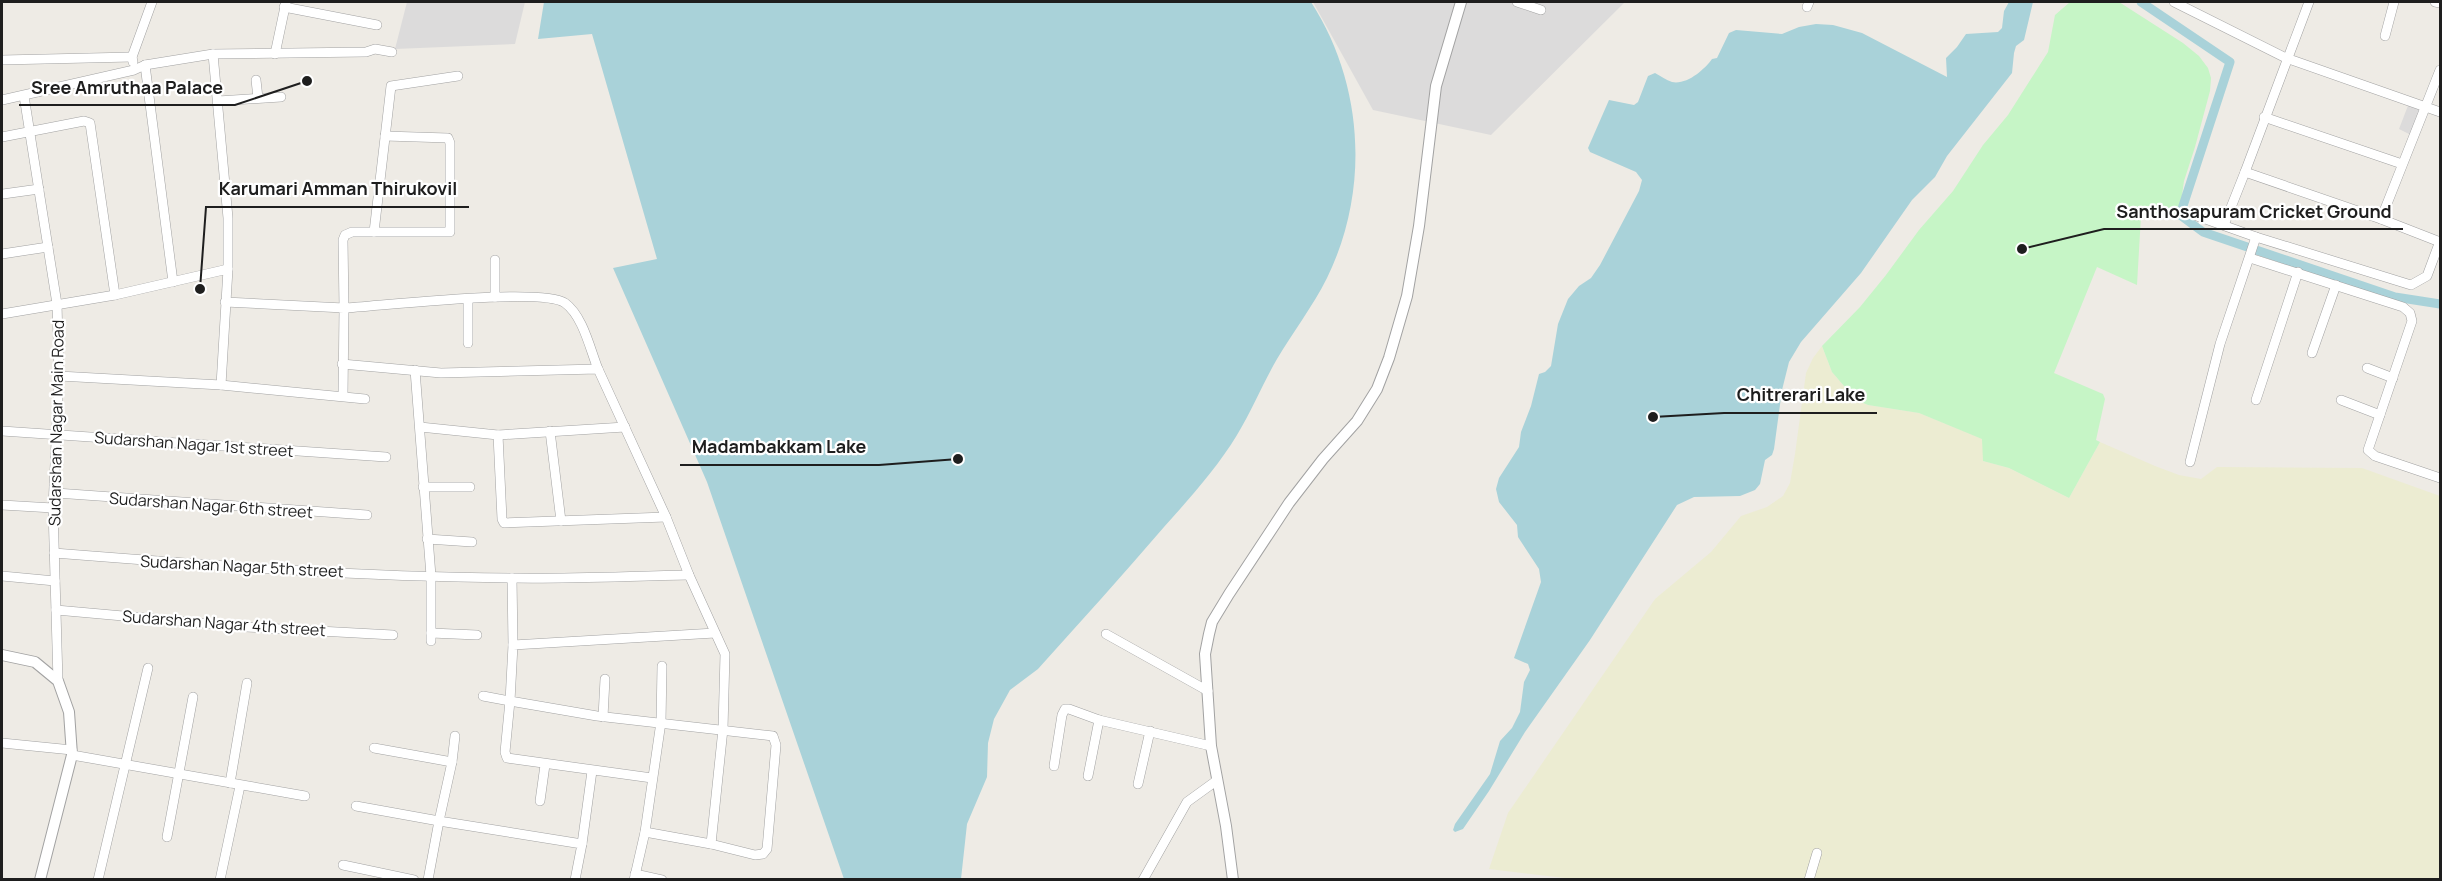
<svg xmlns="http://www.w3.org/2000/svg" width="2442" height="881" viewBox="0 0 2442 881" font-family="Manrope,sans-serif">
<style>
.residential{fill:#dcdbdb}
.farmland{fill:#ececd2}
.park{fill:#c6f5c6}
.water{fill:#a9d2d9}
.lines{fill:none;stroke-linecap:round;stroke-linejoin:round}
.canal{stroke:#a9d2d9;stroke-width:9}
.minor-casing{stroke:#a2a2a2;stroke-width:10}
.tertiary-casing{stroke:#a2a2a2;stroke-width:12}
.minor{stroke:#fff;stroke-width:9}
.tertiary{stroke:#fff;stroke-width:10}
.labels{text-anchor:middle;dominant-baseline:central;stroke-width:4.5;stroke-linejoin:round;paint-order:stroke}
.street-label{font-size:16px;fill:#1e1e1e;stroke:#fff}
.leader{fill:none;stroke:#1e1e1e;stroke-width:2}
.callout-dot{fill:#1e1e1e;stroke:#fff;stroke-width:2}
.callout-label{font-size:18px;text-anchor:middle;font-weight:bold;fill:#1e1e1e;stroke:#fff;stroke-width:4.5;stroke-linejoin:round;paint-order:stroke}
</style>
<rect width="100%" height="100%" fill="#eeebe5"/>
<g class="residential">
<polygon points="407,2 525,2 515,44 395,49"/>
<polygon points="1313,2 1625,2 1491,135 1373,110"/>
<polygon points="2409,103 2421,109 2411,135 2399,129"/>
</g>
<polygon class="farmland" points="1822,346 1832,372 1856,400 1868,405 1919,413 1983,439 1983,461 2009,468 2069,498 2100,442 2155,466 2179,475 2201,479 2217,467 2362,468 2440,496 2440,879 1582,880 1489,869 1508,813 1655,599 1711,552 1741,516 1767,507 1783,496 1790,483 1795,454 1806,373 1813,358"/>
<polygon class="park" points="2070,2 2119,2 2183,43 2199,56 2208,68 2211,78 2210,91 2195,147 2184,181 2179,217 2141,216 2137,285 2097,267 2054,373 2103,394 2105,399 2096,440 2100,442 2069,498 2009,468 1983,461 1982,439 1919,413 1868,405 1856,400 1832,372 1822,346 1860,307 1886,275 1919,230 1953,191 1983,145 2008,115 2048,52 2055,15"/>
<g class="water">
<path d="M544,2H1311C1364,84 1370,190 1327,278C1313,306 1293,332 1277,359C1263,383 1252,410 1237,435C1217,468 1190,498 1164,527C1123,575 1080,622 1038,669L1010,690L994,719L988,743L987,777L967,824L961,879H844L707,482L613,268L657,259L592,34L538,39Z"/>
<path d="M2009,2H2033L2024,40L2016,46L2014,53L2012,73L1947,156L1935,177L1912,200L1861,273L1801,342L1789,362L1782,390L1774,449L1772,455L1765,460L1760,484L1755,490L1740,496L1694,497L1677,505L1590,640L1525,732L1489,791L1463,829L1455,832L1453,830L1455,824L1490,774L1500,741L1512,728L1520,712L1524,682L1530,670L1528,664L1514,658L1541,582L1539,569L1518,537L1517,525L1499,502L1496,489L1499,478L1519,447L1521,432L1531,406L1539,374L1545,372L1551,366L1558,324L1568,299L1579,286L1591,278L1600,265L1639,191L1642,180L1636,172L1590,152L1588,148L1609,100L1634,105L1638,102L1648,76L1655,73C1661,76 1666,80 1672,82C1687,85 1704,70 1712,59L1717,58L1729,33L1736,30L1782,34L1799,27L1816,24L1833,25L1862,33L1947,77L1946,58L1957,47L1966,34L1998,32L2002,28L2004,11Z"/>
</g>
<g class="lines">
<polyline class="canal" points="2141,2 2230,62 2180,215 2203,232 2395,297 2440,304"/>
<g class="minor-casing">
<g id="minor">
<polyline points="1517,2 1541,10"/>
<polyline points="2174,2 2286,58 2440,112"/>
<polyline points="2309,2 2245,172 2381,219 2440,242"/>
<polyline points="2435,2 2440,3"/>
<polyline points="284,7 377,25"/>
<polyline points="1807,7 1809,2"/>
<polyline points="2385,36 2394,2"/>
<polyline points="213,54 228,218 228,269"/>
<polyline points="275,54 286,2"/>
<polyline points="2,60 132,57"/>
<polyline points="133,62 132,57 152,2"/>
<polyline points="145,65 173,282"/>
<polyline points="256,80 258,98"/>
<polyline points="24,96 57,304 59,376 53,508 58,681"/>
<polyline points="2,100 134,70 145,65 213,54 366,52 375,49 392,52"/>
<polyline points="218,101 281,97"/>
<polyline points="2264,117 2402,164"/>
<path d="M385,136L448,138L450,143V232H352L345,235L343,240L344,308C381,306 542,287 565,303C583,316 590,349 598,369"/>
<polyline points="2,137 84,121 90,123 115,295"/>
<polyline points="3,194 39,189"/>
<polyline points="2197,216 2256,237 2411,285 2427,276 2440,241"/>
<polyline points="2381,219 2440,70"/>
<polyline points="2224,225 2245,172"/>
<polyline points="374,232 391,86 458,76"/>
<polyline points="2,254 48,247"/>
<polyline points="2250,258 2403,307 2410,313 2412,321 2368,450 2375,456 2440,478"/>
<polyline points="495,260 495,297"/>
<polyline points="225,302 344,308 343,396"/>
<polyline points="2,314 115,295 228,269 221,385"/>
<polyline points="468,343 468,299"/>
<polyline points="2312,353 2336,285"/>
<polyline points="342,364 441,373 598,369 666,517 689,575 725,654 723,729 711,844 645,832"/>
<polyline points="2367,368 2393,378"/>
<polyline points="415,370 431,576 431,641"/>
<polyline points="59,376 221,385 365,399"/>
<polyline points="2256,400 2298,272"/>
<polyline points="2341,400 2380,415"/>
<polyline points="420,427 498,435 625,427"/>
<polyline points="2,431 386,457"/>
<polyline points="550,431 561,521"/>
<polyline points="498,435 502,519 504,523 666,517"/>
<polyline points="2190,462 2220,344 2256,237"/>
<polyline points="423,487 470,487"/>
<polyline points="56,493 367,515"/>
<polyline points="2,505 53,508"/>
<polyline points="427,539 472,542"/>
<path d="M54,553C206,565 359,577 512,578C571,579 630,576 689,575"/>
<polyline points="2,576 55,581"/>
<polyline points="512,578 513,645"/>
<polyline points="56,610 246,627 393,635"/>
<polyline points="431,633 477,635"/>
<polyline points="1106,634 1208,691"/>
<polyline points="483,696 510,701 505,752 507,758 652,778"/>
<polyline points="603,717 605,679"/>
<polyline points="2,743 72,750"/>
<polyline points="374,748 452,762 439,821 582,844 575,880"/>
<polyline points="72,755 305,796"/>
<polyline points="452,762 455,736"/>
<polyline points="1054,766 1062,715 1065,709 1069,709 1099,720 1211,746"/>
<polyline points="1088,776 1099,720"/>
<polyline points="230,783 247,683"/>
<polyline points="1138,784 1150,731"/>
<polyline points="540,801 545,765"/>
<polyline points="356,806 439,821 428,880"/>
<polyline points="167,837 193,697"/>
<polyline points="582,844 592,771"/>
<polyline points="711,844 755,855 763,854 767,849 776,745 773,736 597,716 510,701 513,645 715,633"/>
<polyline points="343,865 414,880"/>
<polyline points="635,874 662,880"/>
<polyline points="98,880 148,668"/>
<polyline points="220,880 240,786"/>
<polyline points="634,880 645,832 661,722 662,666"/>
<polyline points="1143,880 1187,802 1216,781"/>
<polyline points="1809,880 1817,853"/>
</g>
</g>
<g class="tertiary-casing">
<g id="tertiary">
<polyline points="2,655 35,662 58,681 69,712 72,755 40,880"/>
<polyline points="1233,880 1226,826 1211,746 1205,654 1209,634 1212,622 1229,594 1289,503 1323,459 1357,421 1377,389 1389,358 1407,296 1419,226 1436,86 1461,2"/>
</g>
</g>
<use href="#minor" class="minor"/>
<use href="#tertiary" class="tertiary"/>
</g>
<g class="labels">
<g class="street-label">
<text transform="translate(56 423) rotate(-89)">Sudarshan Nagar Main Road</text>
<text transform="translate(194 444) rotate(4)">Sudarshan Nagar 1st street</text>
<text transform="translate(211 505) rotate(4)">Sudarshan Nagar 6th street</text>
<text transform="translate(242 566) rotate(3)">Sudarshan Nagar 5th street</text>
<text transform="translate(224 623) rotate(4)">Sudarshan Nagar 4th street</text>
</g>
</g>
<path class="leader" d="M307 81L235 105H19M200 289L206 207H469M2022 249L2104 229H2403M1653 417L1724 413H1877M958 459L879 465H680"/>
<g class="callout-dot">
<circle cx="307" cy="81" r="6"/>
<circle cx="200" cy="289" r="6"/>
<circle cx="2022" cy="249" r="6"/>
<circle cx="1653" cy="417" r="6"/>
<circle cx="958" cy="459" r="6"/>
</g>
<g class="callout-label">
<text x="127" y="94">Sree Amruthaa Palace</text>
<text x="338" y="195">Karumari Amman Thirukovil</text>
<text x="2254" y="218">Santhosapuram Cricket Ground</text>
<text x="1801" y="401">Chitrerari Lake</text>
<text x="779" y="453">Madambakkam Lake</text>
</g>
<rect width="2442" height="881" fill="none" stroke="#1e1e1e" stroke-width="6"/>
</svg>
